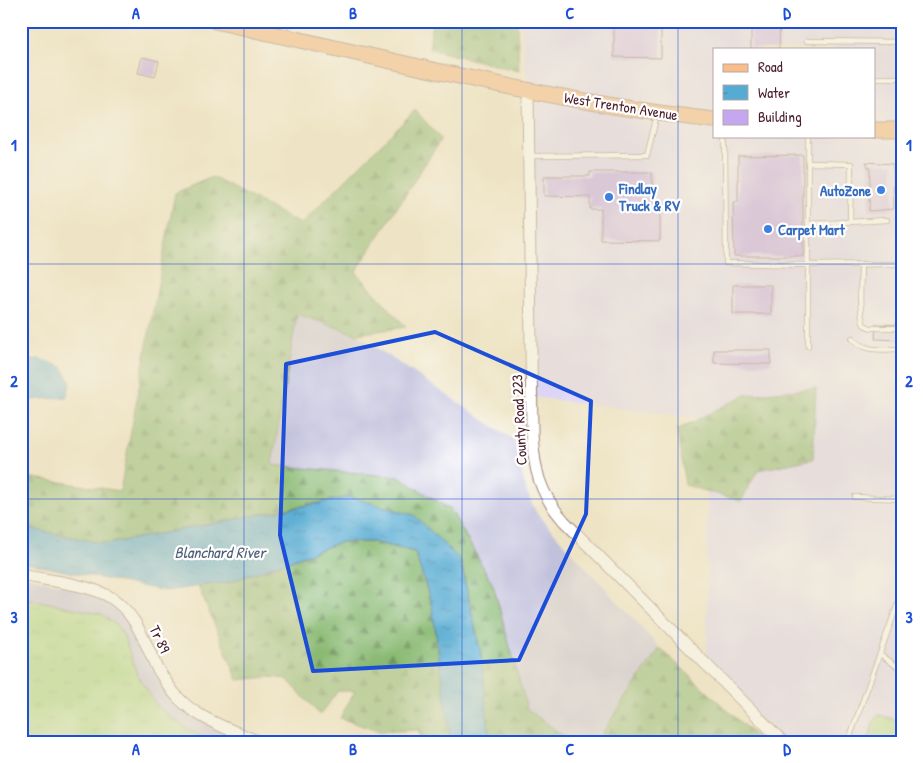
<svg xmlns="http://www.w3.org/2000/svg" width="923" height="763" viewBox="0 0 923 763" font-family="'Patrick Hand',sans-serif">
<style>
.built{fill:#ddd5f6;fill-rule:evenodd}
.industrial{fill:#c2c1dc}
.grass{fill:url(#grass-tufts);stroke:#7b7c58}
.forest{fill:url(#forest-firs);stroke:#6a6c4e}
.water{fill:url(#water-ripples);stroke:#50657e}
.building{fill:#c4a7ee}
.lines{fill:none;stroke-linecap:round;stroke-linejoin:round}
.service-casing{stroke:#9c8278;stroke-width:6}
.tertiary-casing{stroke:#9c8278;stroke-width:13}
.primary-casing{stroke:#9c8278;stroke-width:17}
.service{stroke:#fff;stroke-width:4.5}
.tertiary{stroke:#fff;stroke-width:11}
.primary{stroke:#f8bd89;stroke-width:15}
.marked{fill:none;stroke:#1d4ed8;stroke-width:4;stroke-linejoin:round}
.grid{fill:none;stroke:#1d4ed8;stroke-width:1;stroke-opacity:0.55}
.shop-dot{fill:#3f7fe0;stroke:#fff;stroke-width:2}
.labels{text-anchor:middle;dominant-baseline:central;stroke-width:4.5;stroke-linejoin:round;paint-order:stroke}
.street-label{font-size:15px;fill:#4a1f2b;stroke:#fff}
.shop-label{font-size:15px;font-weight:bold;fill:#366cbe;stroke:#fff;text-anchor:start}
.water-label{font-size:16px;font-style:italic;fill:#4f5e76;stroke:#fff}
.neatline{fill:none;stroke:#1d4ed8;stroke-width:2}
.grid-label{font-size:16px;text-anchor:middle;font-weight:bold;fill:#1d4ed8}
</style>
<defs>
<pattern id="grass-tufts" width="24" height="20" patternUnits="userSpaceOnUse" patternTransform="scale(1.25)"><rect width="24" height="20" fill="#acd985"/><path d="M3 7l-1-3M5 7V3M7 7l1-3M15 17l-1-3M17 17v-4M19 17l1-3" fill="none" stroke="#96ba73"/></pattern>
<pattern id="forest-firs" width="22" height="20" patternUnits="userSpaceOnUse" patternTransform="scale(1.25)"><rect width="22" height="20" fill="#89b972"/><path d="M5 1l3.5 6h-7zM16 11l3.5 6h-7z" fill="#72965e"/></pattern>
<pattern id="water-ripples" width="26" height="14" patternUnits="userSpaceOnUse" patternTransform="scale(1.25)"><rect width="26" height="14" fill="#56abd2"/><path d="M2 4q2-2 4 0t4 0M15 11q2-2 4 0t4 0" fill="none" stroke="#498bab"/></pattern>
</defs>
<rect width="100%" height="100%" fill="#fff"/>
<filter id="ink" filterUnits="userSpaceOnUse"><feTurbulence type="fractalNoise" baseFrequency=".02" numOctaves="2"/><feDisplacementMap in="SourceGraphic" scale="10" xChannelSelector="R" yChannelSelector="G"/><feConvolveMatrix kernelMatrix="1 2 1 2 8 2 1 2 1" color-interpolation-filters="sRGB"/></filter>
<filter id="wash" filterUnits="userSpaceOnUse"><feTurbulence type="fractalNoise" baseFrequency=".0096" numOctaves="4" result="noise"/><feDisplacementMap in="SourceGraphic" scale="20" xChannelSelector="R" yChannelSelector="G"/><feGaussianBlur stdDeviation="1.12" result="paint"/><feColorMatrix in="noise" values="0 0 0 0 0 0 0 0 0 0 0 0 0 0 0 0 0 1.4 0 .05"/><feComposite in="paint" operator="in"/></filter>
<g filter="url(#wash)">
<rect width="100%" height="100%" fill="#eee4c5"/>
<path class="built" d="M521,21H902V742H783L707,666V419L532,397L528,90ZM714,49H874V136H714Z"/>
<g class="industrial">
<polygon points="297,314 356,334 514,440 526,491 537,514 660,648 596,742 572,742 527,709 493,585 272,466"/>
<polygon points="21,575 108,596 140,628 175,694 218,724 259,742 21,742"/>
</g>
<g class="grass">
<polygon points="21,597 101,614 115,624 123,634 137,674 157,707 189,730 211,742 21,742"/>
<polygon points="879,715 902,721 902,742 868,742 873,723"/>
</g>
<g class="forest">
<polygon points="432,21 517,21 519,71 429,49"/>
<polygon points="415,110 441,139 356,272 406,327 356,334 297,314 272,465 399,477 451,510 493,585 527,709 572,742 490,742 481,654 460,560 350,497 106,544 21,527 21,476 120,491 175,193 212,177 301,224"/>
<polygon points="816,388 813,459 758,470 741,501 685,485 677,430 745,395"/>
<polygon points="341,542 373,542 415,552 432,606 453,742 423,742 418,730 380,732 340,718 355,691 338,691 320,715 287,679 269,677 238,680 198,586 230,582"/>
<polygon points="660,648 762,742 596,742"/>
</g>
<g class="water">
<polygon points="40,359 62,367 71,382 66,397 21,401 21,360"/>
<polygon points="350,497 414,515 460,560 481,654 490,742 451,742 432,606 415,552 373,542 341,542 229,582 165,591 21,562 21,527 107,544"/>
</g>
<g id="blocks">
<g class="building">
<polygon points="614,21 661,21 661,58 614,57"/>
<polygon points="751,21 780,21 779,49 751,49"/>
<polygon points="142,57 159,61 155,77 138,73"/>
<polygon points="803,155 803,256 734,256 733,202 738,202 738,156"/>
<polygon points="866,162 893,164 894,209 869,211 870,170"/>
<polygon points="590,172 652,172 652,203 660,203 660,241 601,240 601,209 590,209 590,197 544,196 544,176 590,176"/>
<rect x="733" y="285" width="38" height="29"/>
<polygon points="876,324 902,325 902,340 875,339"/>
<polygon points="714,350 771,350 771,364 714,363"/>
</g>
</g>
</g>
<g filter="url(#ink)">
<use href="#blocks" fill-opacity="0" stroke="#9c8278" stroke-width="1"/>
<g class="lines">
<g class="service-casing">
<g id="service">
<polyline points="807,41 902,42"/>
<polyline points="874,78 902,78"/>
<polyline points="725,136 726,263 808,265 902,264"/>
<polyline points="531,156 647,155 657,115"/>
<polyline points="809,163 851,164 850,222"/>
<polyline points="809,224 887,220"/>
<path d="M861,264C861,282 858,310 864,325L871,328H902"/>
<path d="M852,338C864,353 884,349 902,349"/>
<polyline points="808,346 808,136"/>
<polyline points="855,497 902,499"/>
<polyline points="880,654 902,670"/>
<polyline points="848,742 902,592"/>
</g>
</g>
<g class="tertiary-casing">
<g id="tertiary">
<path d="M528,90L532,433C534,469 539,493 564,521L783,742"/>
<path d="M21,575C46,580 88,584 110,597C136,613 144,641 157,668C162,676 168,685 174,693C195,719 230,729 259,742"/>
</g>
</g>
<g class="primary-casing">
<g id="primary">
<path d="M215,21C380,57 545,101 714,120"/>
<polyline points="874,130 902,130"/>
</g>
</g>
<use href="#service" class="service"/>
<use href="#tertiary" class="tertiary"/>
<use href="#primary" class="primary"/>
</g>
</g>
<path d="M0 0H923V763H0ZM435,332L591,401L586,514L519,660L313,671L280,535L286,364Z" fill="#eee4c5" fill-opacity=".55" fill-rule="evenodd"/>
<path class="marked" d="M435,332L591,401L586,514L519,660L313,671L280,535L286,364Z"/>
<path class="grid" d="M244,21V742M462,21V742M678,21V742M21,264H902M21,499H902"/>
<g class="shop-dot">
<circle cx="881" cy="190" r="5"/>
<circle cx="609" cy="197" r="5"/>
<circle cx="768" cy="229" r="5"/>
</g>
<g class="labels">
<g class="street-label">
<text transform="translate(621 106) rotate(9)">West Trenton Avenue</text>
<text transform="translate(519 420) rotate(-93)">County Road 223</text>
<text transform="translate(160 639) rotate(65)">Tr 89</text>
</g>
<g class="shop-label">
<text x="619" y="188">Findlay<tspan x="619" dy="17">Truck &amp; RV</tspan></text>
<text x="871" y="190" text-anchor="end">AutoZone</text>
<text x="778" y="229">Carpet Mart</text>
</g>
<g class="water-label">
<text x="220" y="552">Blanchard River</text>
</g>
</g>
<rect width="923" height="763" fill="none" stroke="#fff" stroke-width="55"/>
<rect x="713" y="48" width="162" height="90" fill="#ffffff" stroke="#b7a5aa"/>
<rect x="723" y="64" width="25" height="8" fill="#f8bd89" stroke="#b7a5aa"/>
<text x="758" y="72" font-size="15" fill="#4a1f2b">Road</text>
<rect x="723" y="85" width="25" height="15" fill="url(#water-ripples)" stroke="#b7a5aa"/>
<text x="758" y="98" font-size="15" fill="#4a1f2b">Water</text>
<rect x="723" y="110" width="25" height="15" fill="#c4a7ee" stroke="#b7a5aa"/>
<text x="758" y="122" font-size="15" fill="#4a1f2b">Building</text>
<rect x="28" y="28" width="868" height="708" class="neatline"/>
<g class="grid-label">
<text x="136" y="19">A</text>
<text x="353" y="19">B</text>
<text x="570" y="19">C</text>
<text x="787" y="19">D</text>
<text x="14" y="151">1</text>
<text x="909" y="151">1</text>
<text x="14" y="387">2</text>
<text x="909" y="387">2</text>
<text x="14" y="623">3</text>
<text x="909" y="623">3</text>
<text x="136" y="755">A</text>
<text x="353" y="755">B</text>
<text x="570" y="755">C</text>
<text x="787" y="755">D</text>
</g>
</svg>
